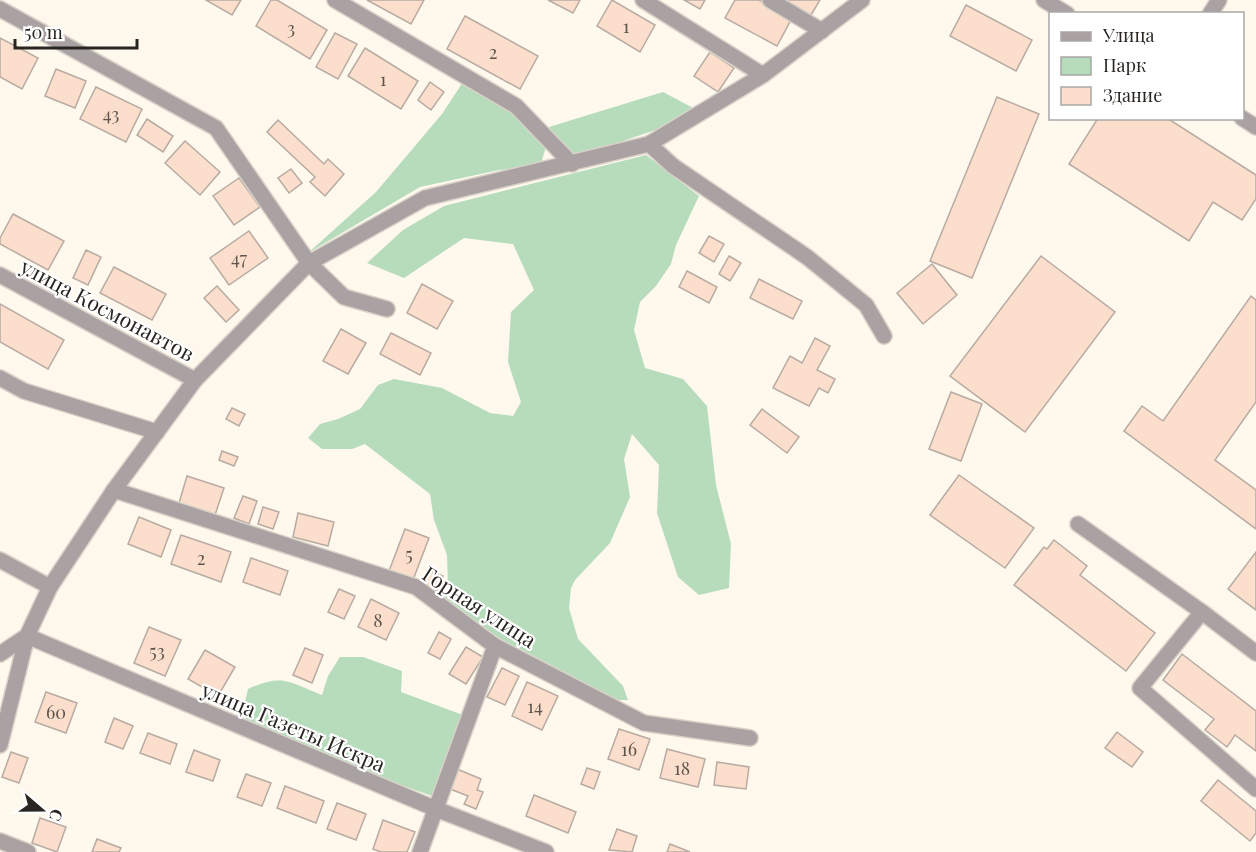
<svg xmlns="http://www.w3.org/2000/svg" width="1256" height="852" viewBox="0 0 1256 852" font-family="'Playfair Display',serif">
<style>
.green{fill:#b7dcbc}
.building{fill:#fbdecb;stroke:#b8aba2;stroke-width:1.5}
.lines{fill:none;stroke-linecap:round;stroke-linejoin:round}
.minor-casing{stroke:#d8d2c8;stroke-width:18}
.minor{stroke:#aaa2a2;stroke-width:15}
.labels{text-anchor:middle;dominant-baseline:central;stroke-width:4.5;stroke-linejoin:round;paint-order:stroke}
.number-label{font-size:18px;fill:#5e544c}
.street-label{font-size:21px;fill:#292621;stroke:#fff}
</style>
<rect width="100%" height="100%" fill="#fef8ed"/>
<g class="green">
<polygon points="463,82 515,112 548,139 541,164 535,167 499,170 420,187 308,253 376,192 442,114"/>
<polygon points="663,92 697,110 661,128 579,156 568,152 549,127"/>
<polygon points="646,155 699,196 676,245 671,264 656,286 640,302 634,330 645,368 683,379 707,406 716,485 731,544 729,588 699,595 678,577 657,513 659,465 632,434 624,459 630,497 610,543 575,580 571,588 569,608 578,639 623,686 628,700 612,700 497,639 442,603 448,588 447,555 434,520 430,494 365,444 352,449 322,449 308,438 320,424 338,419 360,409 378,385 394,379 442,388 490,413 513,416 521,402 508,362 511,312 534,290 513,244 464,238 404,278 367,263 403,230 444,206"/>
<path d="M340,657H363L402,671L401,692L463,715L435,797L370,774L246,719L244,706L248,689C283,673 289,682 322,695L328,676Z"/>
</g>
<g class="building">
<polygon points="206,0 241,0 232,15"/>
<polygon points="271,0 277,0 327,30 310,59 256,26"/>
<polygon points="367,0 424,0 411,24"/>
<polygon points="548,0 580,0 573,13"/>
<polygon points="612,0 655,25 640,52 597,26"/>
<polygon points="684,0 705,0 700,9"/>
<polygon points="735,0 759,0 792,18 777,46 725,18"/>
<polygon points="785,0 820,0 811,15"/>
<polygon points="966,5 1032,40 1016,71 950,36"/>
<polygon points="465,16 538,56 520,89 447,49"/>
<polygon points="335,33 357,44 338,79 316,67"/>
<polygon points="0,38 38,58 22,89 0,77"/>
<polygon points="365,48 418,81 401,109 348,76"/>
<polygon points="710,52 734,68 718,92 694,76"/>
<polygon points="56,69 86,81 75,108 45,96"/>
<polygon points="430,82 444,92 431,110 418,100"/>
<polygon points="96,87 142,109 126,142 80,119"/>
<polygon points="997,97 1039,114 972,278 930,261"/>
<polygon points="1098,118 1167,118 1256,175 1256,199 1242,220 1213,202 1189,241 1069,164"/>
<polygon points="147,119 173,136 163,152 137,135"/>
<polygon points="278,120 324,164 328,159 344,174 325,196 310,182 315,177 267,132"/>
<polygon points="185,141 220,172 200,195 165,163"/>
<polygon points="291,169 302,183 289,193 278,178"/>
<polygon points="239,178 260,207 234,225 213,196"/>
<polygon points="13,214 64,241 48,270 0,244 0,238"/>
<polygon points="249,231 268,258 229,285 210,258"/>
<polygon points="709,236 724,244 714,262 699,253"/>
<polygon points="86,250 101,257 88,285 73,278"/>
<polygon points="729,256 741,263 730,281 719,274"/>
<polygon points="1041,256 1115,312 1025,432 950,376"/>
<polygon points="932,264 957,295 923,324 897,293"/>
<polygon points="114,267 166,294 152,320 100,293"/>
<polygon points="687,271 717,287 709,303 679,287"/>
<polygon points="759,279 802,301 793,319 750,298"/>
<polygon points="422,284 453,301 437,329 407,313"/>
<polygon points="217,286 239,310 226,322 204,298"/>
<polygon points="1251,296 1256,300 1256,402 1215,460 1256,490 1256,529 1124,431 1142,406 1163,421"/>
<polygon points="0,304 64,340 48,369 0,342"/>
<polygon points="341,329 366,343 348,374 323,361"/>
<polygon points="391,333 431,353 420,375 380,354"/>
<polygon points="815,338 830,346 817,370 835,379 828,393 819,388 809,406 773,388 790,356 802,363"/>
<polygon points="951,392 982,404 961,461 929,449"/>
<polygon points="232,408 245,414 239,426 226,419"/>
<polygon points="762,409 799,437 787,453 750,425"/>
<polygon points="222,451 238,457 234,466 219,460"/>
<polygon points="959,475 1034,528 1005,568 930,515"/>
<polygon points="187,476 224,488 215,515 179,503"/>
<polygon points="243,496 257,501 249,524 234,518"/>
<polygon points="263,507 279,512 273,529 258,524"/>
<polygon points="298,513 334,522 328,546 293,537"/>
<polygon points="139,517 171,530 161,557 128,544"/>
<polygon points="405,529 429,538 413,580 389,571"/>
<polygon points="181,535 231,552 221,582 171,564"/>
<polygon points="1054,540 1087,566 1080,575 1155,633 1126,671 1014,585 1044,547 1047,549"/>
<polygon points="1256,552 1256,610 1228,589"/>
<polygon points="251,558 288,571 280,595 243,582"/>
<polygon points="429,571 443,576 438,591 423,586"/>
<polygon points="339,589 355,596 344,619 328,612"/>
<polygon points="371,599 399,613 386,640 358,627"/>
<polygon points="149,627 181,640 165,676 134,663"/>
<polygon points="439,632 451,639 440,659 428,653"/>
<polygon points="466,647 483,657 466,684 449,674"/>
<polygon points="305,648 323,655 312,683 293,675"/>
<polygon points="205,650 235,667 218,696 188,679"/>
<polygon points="1182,654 1256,711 1256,751 1235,735 1227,747 1205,730 1214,719 1163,680"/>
<polygon points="502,668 519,676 505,705 487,697"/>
<polygon points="527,682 558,696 542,730 512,716"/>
<polygon points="46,692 77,703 66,733 35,722"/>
<polygon points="114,718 133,726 123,749 105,742"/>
<polygon points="619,729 650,739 639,770 608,759"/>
<polygon points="1117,732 1143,752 1132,767 1105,748"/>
<polygon points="148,733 177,744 170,764 140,753"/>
<polygon points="667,749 705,759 698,787 660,778"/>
<polygon points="194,750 220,760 213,781 186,772"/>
<polygon points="11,752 28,758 19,783 2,777"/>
<polygon points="717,762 749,767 746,789 714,785"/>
<polygon points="587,768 600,772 594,789 581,784"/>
<polygon points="457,769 481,779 477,790 483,792 476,809 464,804 468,796 450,789"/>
<polygon points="246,774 271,783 262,806 237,797"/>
<polygon points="1218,780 1256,811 1256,833 1250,841 1201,801"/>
<polygon points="285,786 324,801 316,823 277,808"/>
<polygon points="534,795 576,812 568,833 526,816"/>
<polygon points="337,803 366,814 356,840 327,829"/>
<polygon points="40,818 66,827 57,852 32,843"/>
<polygon points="383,820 415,832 407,852 381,852 373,849"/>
<polygon points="617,829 637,836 632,852 609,850"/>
<polygon points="97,839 121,848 119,852 92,852"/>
<polygon points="670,844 690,852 667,852"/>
</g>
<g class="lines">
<g class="minor-casing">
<g id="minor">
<polyline points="335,0 516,106 572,164"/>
<polyline points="643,0 763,75"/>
<polyline points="770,0 822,31"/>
<polyline points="1044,0 1067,14"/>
<polyline points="0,9 216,128 309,263 344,297 387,309"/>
<polyline points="1210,14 1219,0"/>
<polyline points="1242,118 1256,127"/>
<polyline points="649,144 673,166 807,257 866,305 884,336"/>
<polyline points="0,275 195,380"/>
<polyline points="0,378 24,391 157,432"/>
<polyline points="114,490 416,587 495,646 644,723 750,738"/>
<polyline points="1078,524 1202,612"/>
<polyline points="0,560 50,587"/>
<polyline points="27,636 436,809 546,852"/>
<polyline points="1256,653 1202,612 1140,688 1256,789"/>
<polyline points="0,654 27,636"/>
<polyline points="0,745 27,636 50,587 114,490 195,380 309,263 425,198 649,144 763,75 862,0"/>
<polyline points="0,841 28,852"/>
<polyline points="420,852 495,646"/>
</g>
</g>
<use href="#minor" class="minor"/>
</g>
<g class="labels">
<g class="number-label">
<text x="626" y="26">1</text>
<text x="291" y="28">3</text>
<text x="493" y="52">2</text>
<text x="383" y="79">1</text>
<text x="111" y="114">43</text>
<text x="239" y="258">47</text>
<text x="409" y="554">5</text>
<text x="201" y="558">2</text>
<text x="378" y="620">8</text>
<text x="157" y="651">53</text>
<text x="535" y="706">14</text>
<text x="56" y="712">60</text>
<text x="629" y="749">16</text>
<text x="682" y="768">18</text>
</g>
<g class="street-label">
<text transform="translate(108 309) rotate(28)">улица Космонавтов</text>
<text transform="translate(480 606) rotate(33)">Горная улица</text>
<text transform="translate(294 726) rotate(23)">улица Газеты Искра</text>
</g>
</g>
<rect x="1049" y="12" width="195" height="108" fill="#ffffff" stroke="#a9a8a6" stroke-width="1.5"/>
<rect x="1061" y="32" width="30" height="9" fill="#aaa2a2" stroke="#a9a8a6" stroke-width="1.5"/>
<text x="1103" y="42" font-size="18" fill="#292621">Улица</text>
<rect x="1061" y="57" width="30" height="18" fill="#b7dcbc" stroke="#a9a8a6" stroke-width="1.5"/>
<text x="1103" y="72" font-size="18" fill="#292621">Парк</text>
<rect x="1061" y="87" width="30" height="18" fill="#fbdecb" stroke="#a9a8a6" stroke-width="1.5"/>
<text x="1103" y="102" font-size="18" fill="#292621">Здание</text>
<g transform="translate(42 810) rotate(110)" stroke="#ffffff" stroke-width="4.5" paint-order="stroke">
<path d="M0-4.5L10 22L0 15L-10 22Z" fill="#292621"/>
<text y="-9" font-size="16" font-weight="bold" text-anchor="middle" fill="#292621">С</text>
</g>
<path d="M15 39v9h122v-9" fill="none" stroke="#292621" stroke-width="3"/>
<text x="24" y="39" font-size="18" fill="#292621" stroke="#ffffff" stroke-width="4.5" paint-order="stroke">50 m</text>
</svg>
